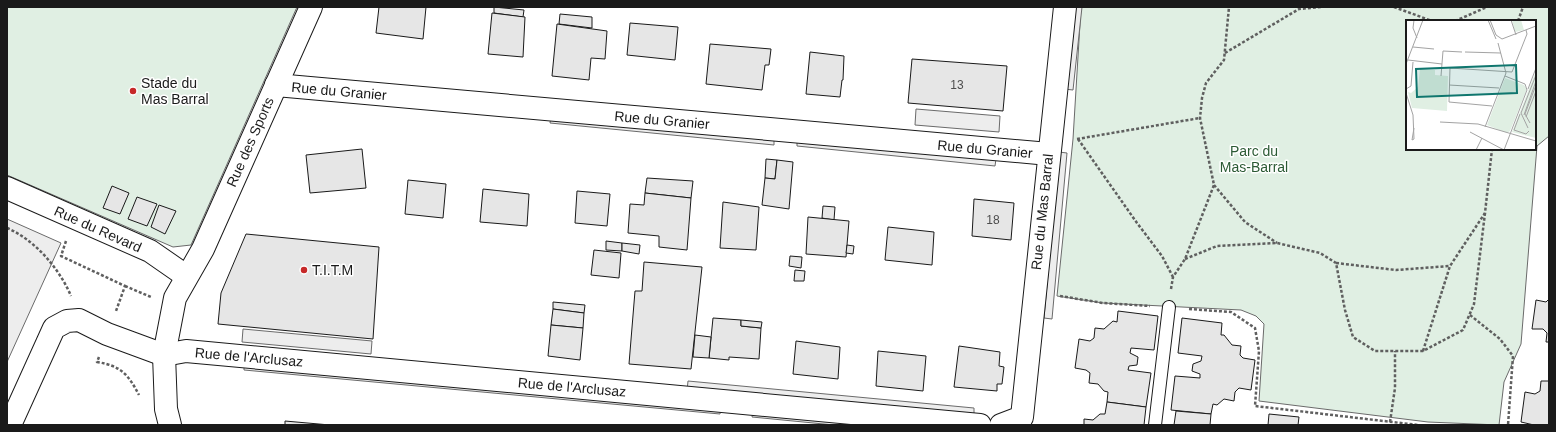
<svg xmlns="http://www.w3.org/2000/svg" width="1556" height="432" viewBox="0 0 1556 432" font-family="Helvetica,sans-serif">
<style>
.green{fill:#e0efe3;stroke:#6a6a6a;fill-rule:evenodd}
.parking{fill:#ededed;stroke:#6a6a6a}
.building{fill:#e6e6e6;stroke:#1a1a1a}
.lines{fill:none;stroke-linecap:round;stroke-linejoin:round}
.service-casing{stroke:#1a1a1a;stroke-width:14}
.minor-casing{stroke:#1a1a1a;stroke-width:24}
.tertiary-casing{stroke:#1a1a1a;stroke-width:24}
.path{stroke:#5f5f5f;stroke-width:2.5;stroke-dasharray:3 2;stroke-linecap:butt}
.service{stroke:#fff;stroke-width:12}
.minor{stroke:#fff;stroke-width:22}
.tertiary{stroke:#fff;stroke-width:22}
.poi-dot{fill:#c62828;stroke:#fff;stroke-width:1.5}
.labels{text-anchor:middle;dominant-baseline:central;stroke-width:3;stroke-linejoin:round;paint-order:stroke}
.number-label{font-size:12px;fill:#4d4d4d}
.poi-label{font-size:14px;fill:#1a1a1a;stroke:#fff;text-anchor:start}
.street-label{font-size:14px;fill:#1a1a1a;stroke:#fff}
.park-label{font-size:14px;fill:#2b5a34;stroke:#fff}
.inset-road{fill:none;stroke:#a3a3a3;stroke-width:1}
.view{fill:#0f766e;fill-opacity:0.15;stroke:#0f766e;stroke-width:2}
.inset-edge{fill:none;stroke:#1a1a1a;stroke-width:2}
</style>
<rect width="100%" height="100%" fill="#fff"/>
<g class="green">
<polygon points="7,7 297,7 191,245 173,247 7,175"/>
<path d="M1081,7H1549V136L1537,146L1521,344L1504,382L1499,425L1428,422L1259,401L1264,324L1256,316L1241,310L1103,303L1057,296L1073,139ZM1407,21H1535V149H1407Z"/>
</g>
<g class="parking">
<polygon points="1073,7 1082,7 1073,90 1064,89"/>
<polygon points="916,109 1000,116 999,132 915,125"/>
<polygon points="551,116 774,138 774,145 550,123"/>
<polygon points="797,139 996,159 995,166 797,146"/>
<polygon points="1059,152 1067,153 1052,319 1044,318"/>
<polygon points="7,219 61,243 7,362"/>
<polygon points="243,329 372,341 371,354 242,342"/>
<polygon points="244,361 721,405 720,414 244,370"/>
<polygon points="688,381 974,408 974,417 687,391"/>
<polygon points="753,411 897,425 834,425 752,417"/>
</g>
<g class="building">
<polygon points="379,7 426,7 423,39 376,33"/>
<polygon points="494,7 524,10 523,17 494,13"/>
<polygon points="492,13 525,17 523,57 488,54"/>
<polygon points="560,14 592,17 592,28 559,24"/>
<polygon points="630,23 678,27 675,60 627,55"/>
<polygon points="557,24 607,31 605,59 591,58 589,80 552,76"/>
<polygon points="710,44 771,49 769,65 765,65 762,90 706,84"/>
<polygon points="810,52 844,56 843,80 842,80 840,97 806,94"/>
<polygon points="912,59 1007,66 1003,111 908,103"/>
<polygon points="362,149 366,188 310,193 306,155"/>
<polygon points="766,159 777,160 775,179 765,178"/>
<polygon points="777,160 793,162 789,209 762,205 765,178 775,179"/>
<polygon points="647,178 693,181 691,198 645,193"/>
<polygon points="408,180 446,184 443,218 405,214"/>
<polygon points="112,186 129,193 120,214 103,208"/>
<polygon points="483,189 529,194 527,226 480,222"/>
<polygon points="577,191 610,194 607,226 575,223"/>
<polygon points="645,193 691,198 687,250 659,247 659,236 628,233 630,204 644,205"/>
<polygon points="137,197 157,204 147,226 128,219"/>
<polygon points="974,199 1014,203 1011,240 972,236"/>
<polygon points="723,202 759,207 756,250 720,248"/>
<polygon points="159,205 176,211 165,234 151,227"/>
<polygon points="823,206 835,207 834,220 822,218"/>
<polygon points="808,217 849,221 846,257 806,254"/>
<polygon points="888,227 934,232 932,265 885,260"/>
<polygon points="246,234 379,247 373,339 218,324 221,293"/>
<polygon points="606,241 622,243 622,251 606,250"/>
<polygon points="622,243 640,245 639,254 622,251"/>
<polygon points="847,245 854,246 853,254 846,253"/>
<polygon points="594,250 621,253 619,278 591,275"/>
<polygon points="790,256 802,257 801,268 789,266"/>
<polygon points="644,262 702,267 691,369 629,364 635,291 642,291"/>
<polygon points="795,270 805,271 804,281 794,281"/>
<polygon points="1549,299 1549,342 1546,342 1547,333 1543,329 1532,329 1536,300 1546,302"/>
<polygon points="553,302 585,305 584,313 553,309"/>
<polygon points="553,309 584,313 583,328 551,325"/>
<polygon points="1118,311 1158,316 1154,350 1131,348 1130,353 1138,357 1137,365 1129,366 1128,370 1151,373 1146,407 1107,402 1108,392 1104,391 1098,384 1089,383 1090,373 1086,370 1075,368 1079,339 1090,341 1094,338 1095,328 1104,329 1113,321 1117,322"/>
<polygon points="713,318 741,320 741,326 761,328 759,359 729,357 729,360 709,358"/>
<polygon points="1182,318 1222,323 1221,335 1224,335 1232,345 1241,346 1240,355 1243,358 1255,360 1251,390 1239,388 1235,392 1234,401 1224,399 1217,405 1213,404 1211,414 1171,410 1175,376 1200,378 1200,374 1192,371 1193,364 1201,361 1202,356 1178,353"/>
<polygon points="741,320 762,322 761,328 741,326"/>
<polygon points="551,325 583,328 580,360 548,356"/>
<polygon points="695,335 711,337 709,358 693,357"/>
<polygon points="796,341 840,347 838,379 793,374"/>
<polygon points="959,346 1000,352 999,366 1004,367 1002,384 997,384 997,391 954,387"/>
<polygon points="878,351 926,356 923,391 876,386"/>
<polygon points="1541,381 1549,381 1549,425 1534,425 1521,422 1525,392 1535,394 1540,391"/>
<polygon points="1107,402 1146,407 1144,425 1084,425 1084,419 1093,420 1100,414 1105,414"/>
<polygon points="1176,411 1211,414 1210,425 1174,425"/>
<polygon points="1269,414 1299,417 1298,425 1268,425"/>
<polygon points="285,421 330,425 285,425"/>
</g>
<g class="lines">
<g class="service-casing">
<polyline id="service" points="1155,425 1169,307"/>
</g>
<g class="minor-casing">
<g id="minor">
<polyline points="276,85 1049,154"/>
<polyline points="10,425 54,328 67,321 79,320 107,334 164,355 186,351 980,425"/>
<polyline points="1001,425 1022,417 1065,7"/>
</g>
</g>
<g class="tertiary-casing">
<g id="tertiary">
<polyline points="7,188 150,251 186,276"/>
<polyline points="170,425 166,409 164,355 175,298 203,249 311,7"/>
</g>
</g>
<g class="path">
<polyline points="1394,7 1432,21"/>
<polyline points="1455,21 1487,7"/>
<polyline points="1518,21 1523,7"/>
<polyline points="1225,53 1299,9 1321,7"/>
<polyline points="1077,139 1200,118"/>
<polyline points="1078,139 1137,223 1162,256 1173,277"/>
<polyline points="1214,185 1245,222 1277,243"/>
<path d="M7,228C35,240 59,268 71,296"/>
<polyline points="66,241 61,256 125,286 116,311"/>
<polyline points="1185,259 1217,246 1277,243 1320,253 1336,263 1345,310 1353,337 1375,351 1423,351 1463,330 1474,304 1485,213"/>
<polyline points="1336,263 1396,270 1450,266"/>
<polyline points="125,286 151,297"/>
<polyline points="1171,289 1173,277 1185,259 1214,185 1200,118 1202,98 1206,83 1224,60 1229,7"/>
<polyline points="1060,296 1103,303 1150,306"/>
<polyline points="1189,309 1231,312 1255,328 1259,351 1255,406 1418,425"/>
<polyline points="1470,315 1500,339 1513,356 1508,425"/>
<polyline points="1423,351 1450,266 1485,213 1492,149"/>
<path d="M99,357L97,362C121,366 128,374 139,395"/>
<polyline points="1390,422 1395,388 1395,351"/>
</g>
<use href="#service" class="service"/>
<use href="#minor" class="minor"/>
<use href="#tertiary" class="tertiary"/>
</g>
<g class="poi-dot">
<circle cx="133" cy="91" r="4"/>
<circle cx="304" cy="270" r="4"/>
</g>
<g class="labels">
<g class="number-label">
<text x="957" y="85">13</text>
<text x="993" y="220">18</text>
</g>
<g class="poi-label">
<text x="141" y="83">Stade du<tspan x="141" dy="16">Mas Barral</tspan></text>
<text x="312" y="270">T.I.T.M</text>
</g>
<g class="street-label">
<text transform="translate(339 91) rotate(5)">Rue du Granier</text>
<text transform="translate(662 120) rotate(5)">Rue du Granier</text>
<text transform="translate(250 142) rotate(-66)">Rue des Sports</text>
<text transform="translate(985 149) rotate(5)">Rue du Granier</text>
<text transform="translate(1042 212) rotate(-84)">Rue du Mas Barral</text>
<text transform="translate(98 229) rotate(24)">Rue du Revard</text>
<text transform="translate(249 357) rotate(5)">Rue de l'Arclusaz</text>
<text transform="translate(572 387) rotate(5)">Rue de l'Arclusaz</text>
</g>
<g class="park-label">
<text x="1254" y="151">Parc du<tspan x="1254" dy="16">Mas-Barral</tspan></text>
</g>
</g>
<g transform="translate(1406 20)">
<rect width="130" height="130" fill="#fff"/>
<path d="M106,0H115L118,10L109,12ZM14,49L29,50V55L42,56L41,91L6,88L2,72L5,73L12,67ZM130,51V118L106,112ZM99,58L118,65L121,69L104,111L101,113L81,105Z" fill="#e0efe3"/>
<path class="inset-road" d="M8,0L7,8L11,18M82,0L90,19M84,0L90,15L96,19M105,0L110,15M96,19L130,6M7,27L28,29M59,32L95,33M2,40L36,44M0,44L17,0M35,56L37,31L56,32M43,65L93,68M0,69L5,66L7,42M122,69L130,48M0,73L7,95L8,119L6,120L8,108M86,86L43,82L44,48L106,52L121,14L120,10M114,94L108,110L120,114L123,111M118,95L130,61M120,97L130,71M34,102L72,104L130,121M124,103L119,94L130,65M79,107L100,53L92,23M122,108L115,93L130,55M64,112L98,130M70,130L76,118M98,130L121,70L119,64L99,56"/>
<path class="view" d="M110,45L111,73L11,77L10,49Z"/>
<rect width="130" height="130" class="inset-edge"/>
</g>
<rect width="1556" height="432" fill="none" stroke="#1a1a1a" stroke-width="16"/>
</svg>
